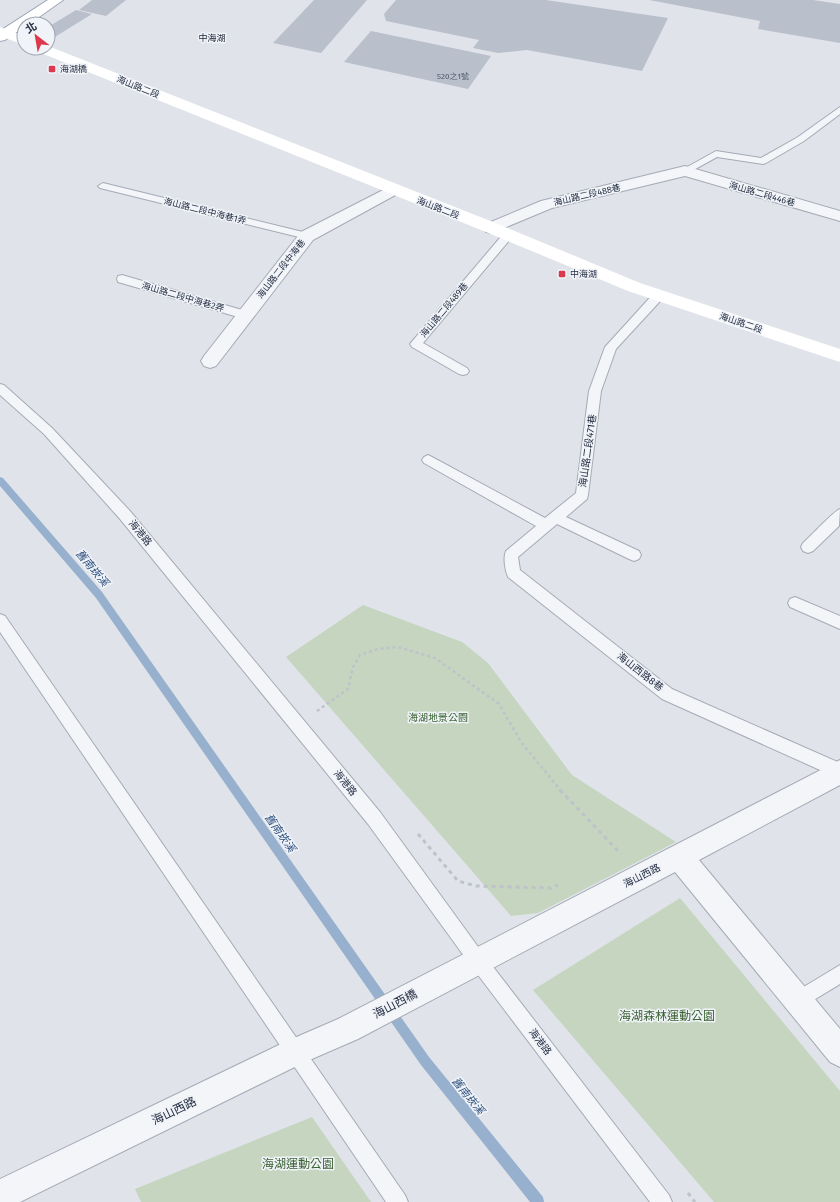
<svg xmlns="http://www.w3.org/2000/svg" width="840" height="1202" viewBox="0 0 840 1202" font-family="'Fira Sans','Noto Sans TC',sans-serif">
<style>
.green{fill:#c5d5c0}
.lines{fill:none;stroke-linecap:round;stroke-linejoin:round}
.stream{fill:#97b0ce;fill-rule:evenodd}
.building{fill:#b9bfcb}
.service-casing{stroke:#a5aab5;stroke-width:2}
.minor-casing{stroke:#a5aab5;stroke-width:2}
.primary-casing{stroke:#9ea7b8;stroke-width:2}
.path-far1{stroke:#bec2c9;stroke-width:2.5;stroke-dasharray:3 3;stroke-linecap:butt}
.path{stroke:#bec2c9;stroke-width:3;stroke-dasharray:4 4;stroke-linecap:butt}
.service{fill:#f3f5f8;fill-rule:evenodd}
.minor{fill:#f3f5f8;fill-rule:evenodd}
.secondary{fill:#fff;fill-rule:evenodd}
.primary{fill:#fff;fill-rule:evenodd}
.poi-dot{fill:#dd384c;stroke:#f0f3f8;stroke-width:1.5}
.labels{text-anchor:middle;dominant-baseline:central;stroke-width:3;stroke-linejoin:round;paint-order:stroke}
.number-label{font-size:8px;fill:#4c5466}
.far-neighbourhood-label{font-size:9px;fill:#192134;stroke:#f0f3f8}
.far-poi-label{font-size:9px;fill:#273044;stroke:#f0f3f8;text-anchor:start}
.far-street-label{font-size:9px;fill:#273044;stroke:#f0f3f8}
.street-label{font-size:10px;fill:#273044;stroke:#f0f3f8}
.park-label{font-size:10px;fill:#3a6132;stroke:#f0f3f8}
.water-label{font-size:11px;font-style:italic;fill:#2c4e7c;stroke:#f0f3f8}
.near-street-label{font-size:12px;fill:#273044;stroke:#f0f3f8}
.near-park-label{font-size:12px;fill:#3a6132;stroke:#f0f3f8}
</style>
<rect width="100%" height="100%" fill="#e0e4ea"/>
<g class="green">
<polygon points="363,605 462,642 488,663 572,775 676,842 538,913 511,916 286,657"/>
<polygon points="680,898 840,1091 840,1202 714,1202 533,990"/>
<polygon points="312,1117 371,1202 141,1202 135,1189"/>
</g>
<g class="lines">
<polygon class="stream" points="0,477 3,478 102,592 429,1057 543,1197 544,1202 530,1202 421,1065 96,598 0,486"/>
</g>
<g class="building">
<polygon points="92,0 126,0 106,16 79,10"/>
<polygon points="314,0 367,0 321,53 273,43"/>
<polygon points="396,0 546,0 668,18 642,71 527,50 498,53 473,48 479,40 386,21 384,14"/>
<polygon points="649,0 813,0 840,4 840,43 758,29 760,21"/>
<polygon points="76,10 92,14 50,40 48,39 48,27"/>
<polygon points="371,31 491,56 468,89 344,62"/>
</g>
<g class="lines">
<g class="service-casing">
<g id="service">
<polygon points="840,107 840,114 804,141 766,163 763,164 717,157 688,173 682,173 680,171 716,151 761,158 798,137"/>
<polygon points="103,183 307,233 312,236 307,239 100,188 98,186"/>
<polygon points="508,232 512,233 513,235 512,237 423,343 467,368 469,371 467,374 463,375 459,374 412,347 410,344 504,233"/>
<polygon points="122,275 249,312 251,315 249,318 245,319 118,282 117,279 118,276"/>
<path d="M659,291L663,292L664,295L663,298L616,349L601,391L588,495L587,499L566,517L639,551L641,555L639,559L634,561L629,559L557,524L518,557L520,570L672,689L840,763V779L662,699L508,577C505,570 503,558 506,551L536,526L424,463L422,460L424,457L428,455L432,457L545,518L576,493L589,391L605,347L655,292Z"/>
<polygon points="0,384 4,385 52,428 130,511 380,812 484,955 669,1195 672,1202 650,1202 472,967 368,824 120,519 44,434 0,395"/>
<path d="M840,509L839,526L813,551L808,553L803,551L801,547L803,543C810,537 834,511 840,509Z"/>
<polygon points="795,597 840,616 840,629 790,607 788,603 790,599"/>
<polygon points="0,614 5,616 405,1195 408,1202 386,1202 0,632"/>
<polygon points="840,965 840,984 804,1006 798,1009 792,1006 789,1000 792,994"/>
</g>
</g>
<g class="minor-casing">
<g id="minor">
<polygon points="685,166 840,211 840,221 685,176 552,208 492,233 486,232 484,228 486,224 541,201"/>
<polygon points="394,185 399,187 402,190 399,193 313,240 216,366 210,368 204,366 201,361 204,356 301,232 389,187"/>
<polygon points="840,760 840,785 699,860 840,1029 840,1067 830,1062 675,872 358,1039 305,1062 20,1202 0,1202 0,1179 285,1042 338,1019"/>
</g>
</g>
<g class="primary-casing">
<polygon id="primary" points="48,0 63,0 29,24 24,24 24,27 5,40 0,41 0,31"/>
</g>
<polyline class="path-far1" points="317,711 348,689 353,667 360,655 378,649 398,647 435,658 499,704 521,742 561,791"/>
<g class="path">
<polyline points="560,790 621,854"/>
<polyline points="418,834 458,881 476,886 551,888 558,885"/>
<polyline points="688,1193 695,1202"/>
</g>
<use href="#service" class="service"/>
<use href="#minor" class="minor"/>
<g class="secondary">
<polygon points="0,27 24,36 24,45 0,36"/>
<polygon points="48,46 498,224 640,283 840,349 840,362 628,291 486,232 36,51 34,48 48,48"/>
</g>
<use href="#primary" class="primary"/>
</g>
<g class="poi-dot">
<rect x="48" y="65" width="8" height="8" rx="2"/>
<rect x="558" y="270" width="8" height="8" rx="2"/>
</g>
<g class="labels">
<g class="number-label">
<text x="453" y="76">520之1號</text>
</g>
<g class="far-neighbourhood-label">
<text x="212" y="38">中海湖</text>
</g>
<g class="far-poi-label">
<text x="60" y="69">海湖橋</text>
<text x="570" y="274">中海湖</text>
</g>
<g class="far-street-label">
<text transform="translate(138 87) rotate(22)">海山路二段</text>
<text transform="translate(762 194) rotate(16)">海山路二段446巷</text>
<text transform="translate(587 195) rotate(-13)">海山路二段488巷</text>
<text transform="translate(438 208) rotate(21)">海山路二段</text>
<text transform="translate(205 211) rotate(14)">海山路二段中海巷1弄</text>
<text transform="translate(281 269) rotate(-52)">海山路二段中海巷</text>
<text transform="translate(183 297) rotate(16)">海山路二段中海巷2弄</text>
<text transform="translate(444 310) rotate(-50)">海山路二段489巷</text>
<text transform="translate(741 323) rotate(19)">海山路二段</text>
</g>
<g class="street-label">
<text transform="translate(588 451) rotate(-82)">海山路二段471巷</text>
<text transform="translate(140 533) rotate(51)">海港路</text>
<text transform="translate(640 672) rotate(38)">海山西路8巷</text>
<text transform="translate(345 783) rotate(51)">海港路</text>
<text transform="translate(642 876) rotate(-27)">海山西路</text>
<text transform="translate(540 1042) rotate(53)">海港路</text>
</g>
<g class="park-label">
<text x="438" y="718">海湖地景公園</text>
</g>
<g class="water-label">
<text transform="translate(92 568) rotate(50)">舊南崁溪</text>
<text transform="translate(280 833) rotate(55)">舊南崁溪</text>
<text transform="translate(468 1096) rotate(51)">舊南崁溪</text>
</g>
<g class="near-street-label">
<text transform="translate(395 1004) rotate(-28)">海山西橋</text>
<text transform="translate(174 1111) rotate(-26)">海山西路</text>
</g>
<g class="near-park-label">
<text x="667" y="1016">海湖森林運動公園</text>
<text x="298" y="1164">海湖運動公園</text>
</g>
</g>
<g transform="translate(36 36) rotate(329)"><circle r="19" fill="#f0f3f8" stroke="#a0a5b0"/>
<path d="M0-3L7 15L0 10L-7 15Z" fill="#dd384c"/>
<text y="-6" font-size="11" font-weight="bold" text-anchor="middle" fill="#273044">北</text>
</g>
</svg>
